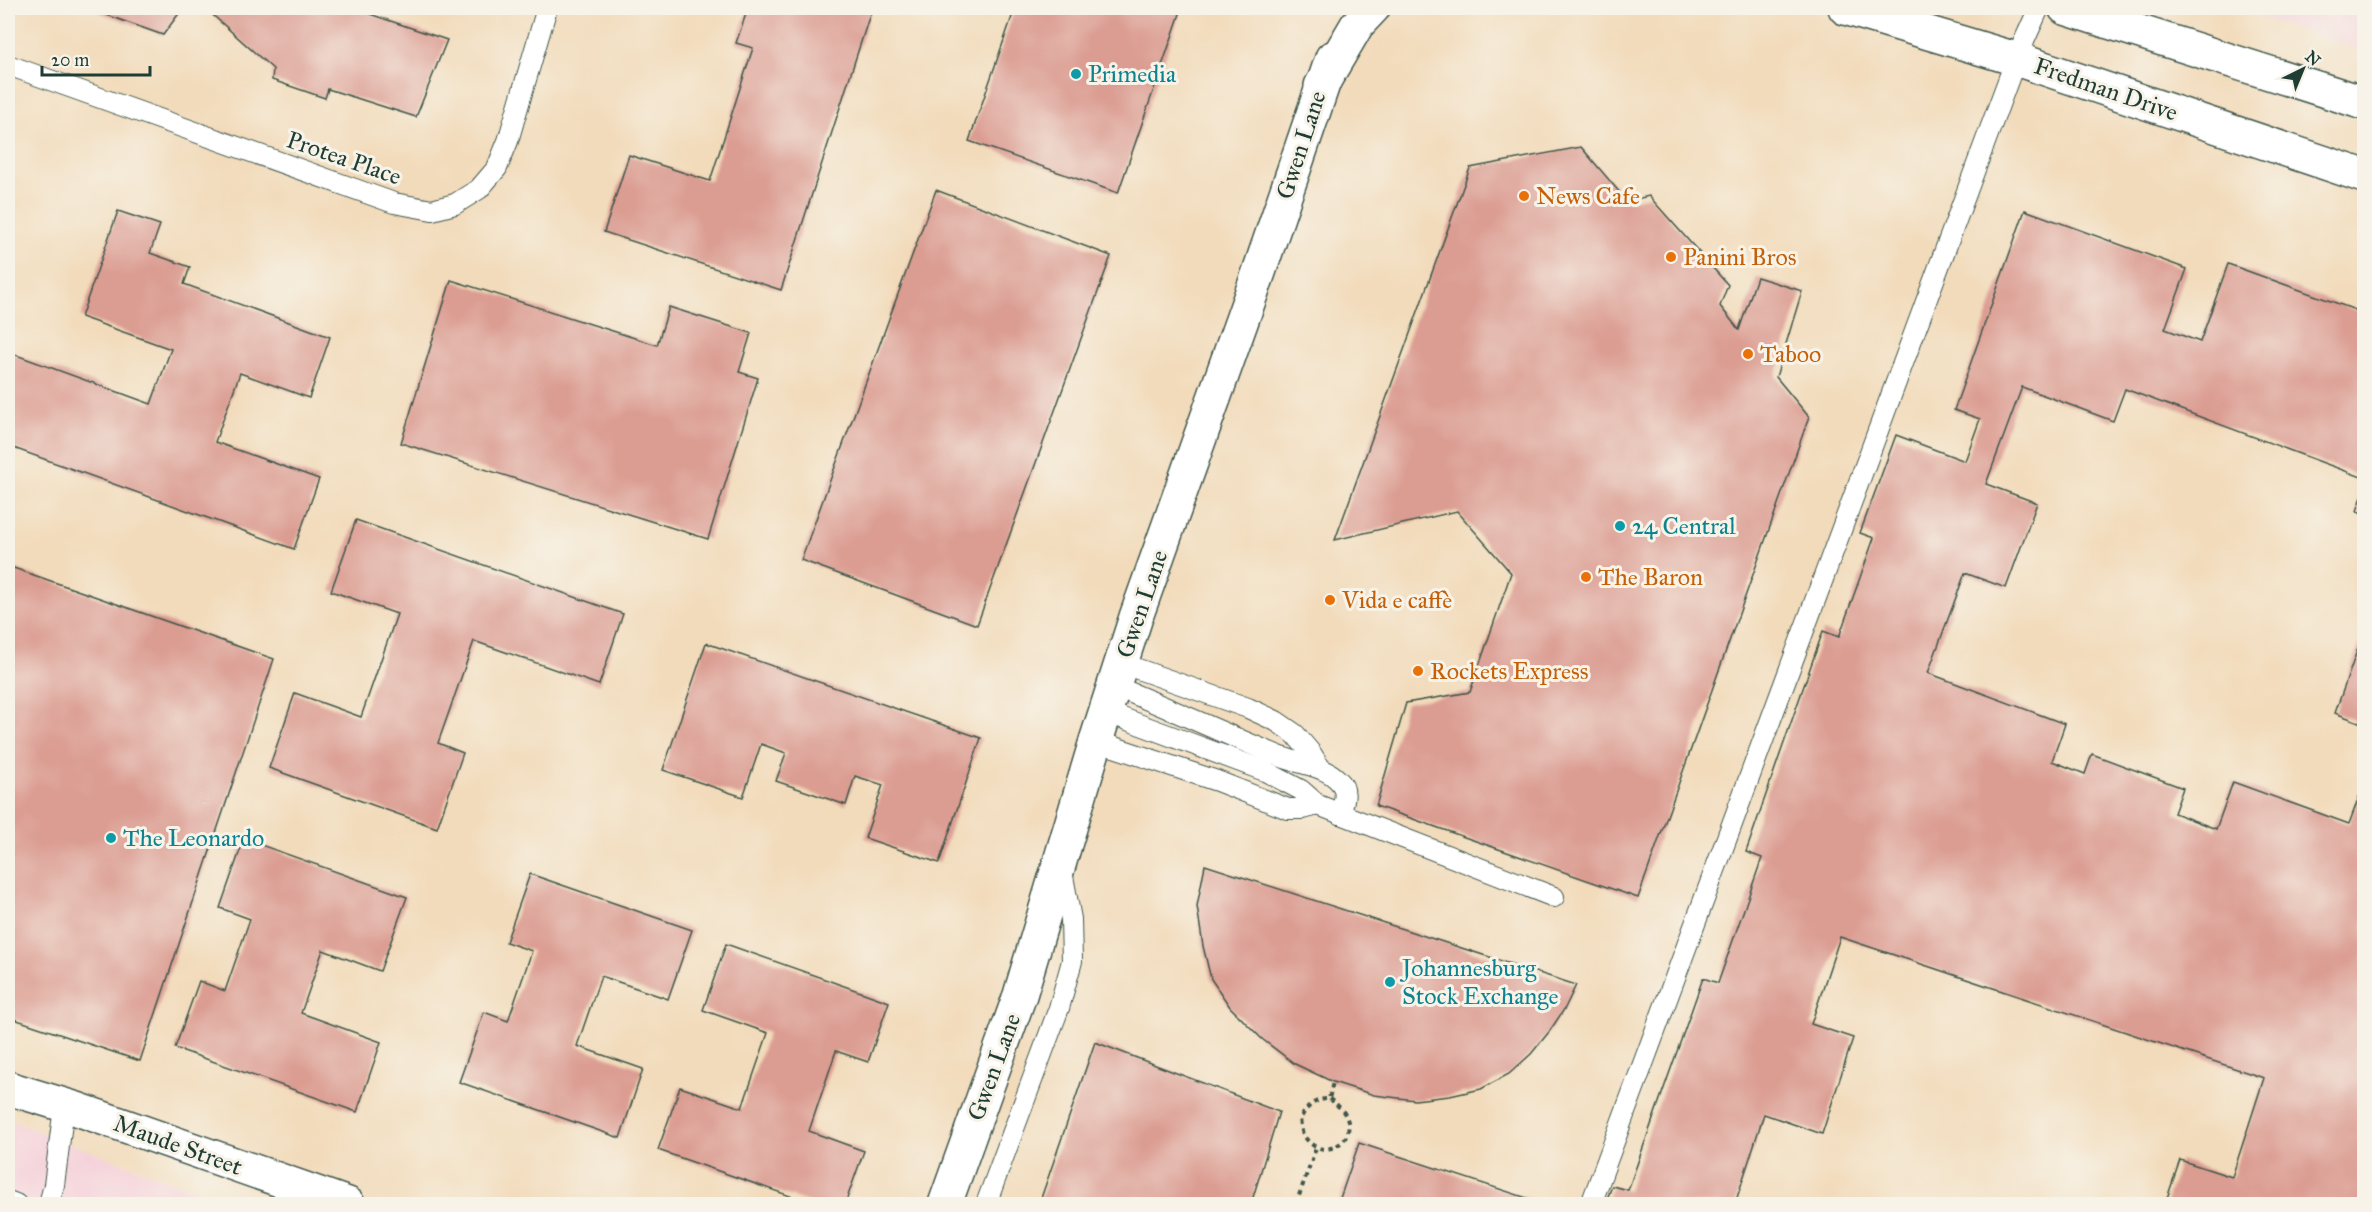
<svg xmlns="http://www.w3.org/2000/svg" width="2372" height="1212" viewBox="0 0 2372 1212" font-family="'IM FELL Great Primer',serif">
<style>
.built{fill:#f5cfda}
.building{fill:#db9c92}
.lines{fill:none;stroke-linecap:round;stroke-linejoin:round}
.service-casing{stroke:#3f5548;stroke-width:22}
.minor-casing{stroke:#3f5548;stroke-width:36}
.tertiary-casing{stroke:#3f5548;stroke-width:36}
.path{stroke:#3f5548;stroke-width:4;stroke-dasharray:4.5 4.5;stroke-linecap:butt}
.service{stroke:#fff;stroke-width:20}
.minor{stroke:#fff;stroke-width:33}
.tertiary{stroke:#fff;stroke-width:33}
.culture-dot{fill:#0f9aa8;stroke:#f7f3e8;stroke-width:2}
.food-dot{fill:#e8710a;stroke:#f7f3e8;stroke-width:2}
.labels{text-anchor:middle;dominant-baseline:central;stroke-width:6;stroke-linejoin:round;paint-order:stroke}
.culture-label{font-size:24px;fill:#0d838f;stroke:#f7f3e8;text-anchor:start}
.street-label{font-size:24px;fill:#1f3d34;stroke:#f7f3e8}
.food-label{font-size:24px;fill:#c56008;stroke:#f7f3e8;text-anchor:start}
</style>
<rect width="100%" height="100%" fill="#f7f3e8"/>
<filter id="ink" filterUnits="userSpaceOnUse"><feTurbulence type="fractalNoise" baseFrequency=".0167" numOctaves="2"/><feDisplacementMap in="SourceGraphic" scale="12" xChannelSelector="R" yChannelSelector="G"/><feConvolveMatrix kernelMatrix="1 2 1 2 8 2 1 2 1" color-interpolation-filters="sRGB"/></filter>
<filter id="wash" filterUnits="userSpaceOnUse"><feTurbulence type="fractalNoise" baseFrequency=".008" numOctaves="4" result="noise"/><feDisplacementMap in="SourceGraphic" scale="24" xChannelSelector="R" yChannelSelector="G"/><feGaussianBlur stdDeviation="1.35" result="paint"/><feColorMatrix in="noise" values="0 0 0 0 0 0 0 0 0 0 0 0 0 0 0 0 0 1.4 0 .05"/><feComposite in="paint" operator="in"/></filter>
<g filter="url(#wash)">
<rect width="100%" height="100%" fill="#f2dbbb"/>
<g class="built">
<polygon points="2232,8 2364,8 2364,51"/>
<polygon points="8,1120 231,1204 8,1204"/>
</g>
<g id="blocks">
<g class="building">
<polygon points="102,8 183,8 163,35 101,13"/>
<polygon points="205,8 352,8 447,40 416,117 328,89 325,98 272,80 273,69"/>
<polygon points="748,8 872,8 781,290 604,232 629,155 710,181 753,48 736,43"/>
<polygon points="1015,8 1182,8 1118,193 969,141"/>
<polygon points="1581,147 1627,201 1649,196 1728,285 1720,306 1739,330 1757,277 1802,291 1776,377 1809,417 1638,898 1376,806 1406,703 1470,692 1511,573 1457,511 1335,540 1470,168"/>
<polygon points="936,190 1111,256 977,625 801,560"/>
<polygon points="2025,210 2187,269 2165,329 2200,342 2228,264 2364,313 2364,478 2125,389 2113,421 2022,387 1986,484 2037,503 2006,588 1965,573 1928,673 2065,724 2052,761 2085,774 2092,754 2183,788 2174,813 2216,829 2233,782 2349,824 2364,783 2364,1204 2165,1204 2180,1160 2232,1177 2264,1078 1840,937 1811,1024 1853,1038 1822,1134 1764,1114 1735,1204 1605,1204 1612,1186 1628,1190 1703,978 1718,983 1762,858 1746,852 1823,631 1839,637 1874,538 1860,533 1896,435 1965,461 1980,419 1954,410"/>
<polygon points="118,211 160,225 150,253 190,267 184,284 330,337 309,398 240,373 215,442 319,479 294,549 8,446 8,352 151,404 171,349 81,317"/>
<polygon points="451,280 657,345 669,307 751,333 739,372 758,378 708,539 401,443"/>
<polygon points="2364,491 2364,514 2357,511"/>
<polygon points="356,520 623,614 599,685 474,641 438,743 463,753 437,828 269,768 295,693 361,717 397,614 331,591"/>
<polygon points="8,566 274,659 140,1061 8,1017"/>
<polygon points="2364,631 2364,724 2335,713"/>
<polygon points="706,643 981,738 939,863 865,838 883,785 855,776 846,805 776,781 786,753 761,744 743,797 663,770"/>
<polygon points="244,839 407,897 380,971 323,950 301,1013 381,1042 357,1112 175,1048 199,981 225,991 250,919 220,908"/>
<polygon points="1205,865 1576,985 1565,1008 1549,1032 1531,1054 1509,1074 1481,1089 1450,1096 1415,1100 1374,1095 1333,1082 1295,1064 1262,1039 1230,1007 1211,979 1203,946 1197,906"/>
<polygon points="530,874 692,930 668,999 601,976 577,1046 643,1069 620,1138 459,1082 484,1012 508,1021 532,951 506,942"/>
<polygon points="726,944 889,1002 868,1062 836,1051 809,1131 864,1151 845,1204 813,1204 658,1150 680,1087 742,1108 768,1033 703,1010"/>
<polygon points="1095,1042 1279,1112 1251,1204 1039,1204"/>
<polygon points="1359,1143 1545,1204 1338,1204"/>
</g>
</g>
</g>
<g filter="url(#ink)">
<use href="#blocks" fill-opacity="0" stroke="#3f5548" stroke-width="1.5"/>
<g class="lines">
<g class="service-casing">
<g id="service">
<polyline points="8,65 394,203 432,210 455,204 479,189 497,168 508,141 547,8"/>
<polyline points="1121,663 1248,708 1276,721 1295,734 1311,753 1321,769"/>
<path d="M1114,686C1170,708 1224,734 1279,756C1298,764 1324,765 1338,780C1349,790 1344,802 1340,814"/>
<polyline points="1106,712 1265,771 1301,790 1318,805 1554,897"/>
<polyline points="1096,741 1217,781 1288,809 1302,809 1318,805"/>
<polyline points="8,1201 16,1204"/>
<polyline points="49,1204 54,1185 63,1115 77,1109"/>
<polyline points="986,1204 1059,1008 1072,961 1071,919 1062,871"/>
<polyline points="1591,1204 2016,59 2039,8"/>
</g>
</g>
<g class="minor-casing">
<g id="minor">
<polyline points="8,1088 77,1109 348,1204"/>
<polyline points="945,1204 1020,995 1096,741 1136,617 1258,275 1332,58"/>
</g>
</g>
<g class="tertiary-casing">
<g id="tertiary">
<polyline points="1845,8 2016,59 2364,176"/>
<polyline points="2065,8 2364,103"/>
<polyline points="1321,86 1357,25 1373,8"/>
</g>
</g>
<g class="path">
<path d="M1329,1099C1376,1129 1326,1169 1305,1137C1301,1133 1301,1124 1300,1119C1307,1107 1314,1099 1329,1099L1333,1082"/>
<polyline points="1296,1204 1316,1148"/>
</g>
<use href="#service" class="service"/>
<use href="#minor" class="minor"/>
<use href="#tertiary" class="tertiary"/>
</g>
</g>
<g class="culture-dot">
<circle cx="1076" cy="74" r="6"/>
<circle cx="1620" cy="526" r="6"/>
<circle cx="111" cy="838" r="6"/>
<circle cx="1390" cy="982" r="6"/>
</g>
<g class="food-dot">
<circle cx="1524" cy="196" r="6"/>
<circle cx="1671" cy="257" r="6"/>
<circle cx="1748" cy="354" r="6"/>
<circle cx="1586" cy="577" r="6"/>
<circle cx="1330" cy="600" r="6"/>
<circle cx="1418" cy="671" r="6"/>
</g>
<g class="labels">
<g class="culture-label">
<text x="1088" y="74">Primedia</text>
<text x="1632" y="526">24 Central</text>
<text x="123" y="838">The Leonardo</text>
<text x="1402" y="968">Johannesburg<tspan x="1402" dy="28">Stock Exchange</tspan></text>
</g>
<g class="street-label">
<text transform="translate(2106 89) rotate(19)">Fredman Drive</text>
<text transform="translate(1301 145) rotate(-72)">Gwen Lane</text>
<text transform="translate(344 158) rotate(19)">Protea Place</text>
<text transform="translate(1142 604) rotate(-71)">Gwen Lane</text>
<text transform="translate(994 1067) rotate(-70)">Gwen Lane</text>
<text transform="translate(178 1145) rotate(20)">Maude Street</text>
</g>
<g class="food-label">
<text x="1536" y="196">News Cafe</text>
<text x="1683" y="257">Panini Bros</text>
<text x="1760" y="354">Taboo</text>
<text x="1598" y="577">The Baron</text>
<text x="1342" y="600">Vida e caffè</text>
<text x="1430" y="671">Rockets Express</text>
</g>
</g>
<rect width="2372" height="1212" fill="none" stroke="#f7f3e8" stroke-width="30"/>
<g transform="translate(2303 69) rotate(43)" stroke="#f7f3e8" stroke-width="4.5" paint-order="stroke">
<path d="M0-4.5L10 22L0 15L-10 22Z" fill="#1f3d34"/>
<text y="-9" font-size="16" font-weight="bold" text-anchor="middle" fill="#1f3d34">N</text>
</g>
<path d="M42 66v9h108v-9" fill="none" stroke="#1f3d34" stroke-width="3"/>
<text x="51" y="66" font-size="18" fill="#1f3d34" stroke="#f7f3e8" stroke-width="4.5" paint-order="stroke">20 m</text>
</svg>
